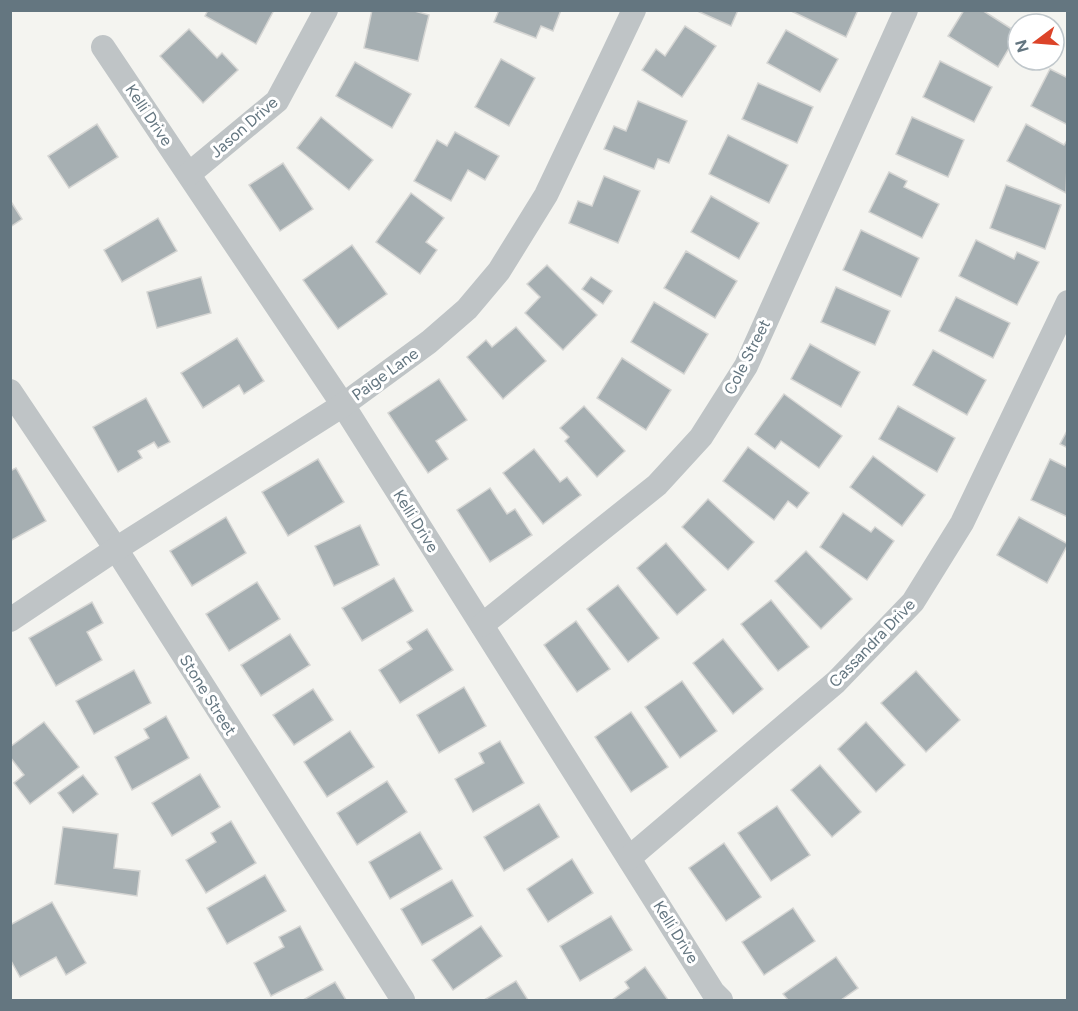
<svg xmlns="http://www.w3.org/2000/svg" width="1078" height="1011" viewBox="0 0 1078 1011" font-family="Figtree,sans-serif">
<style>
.building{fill:#a6afb2;stroke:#d5d5d3;stroke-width:1.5}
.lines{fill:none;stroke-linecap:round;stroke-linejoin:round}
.minor{stroke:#bfc4c6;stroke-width:24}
.labels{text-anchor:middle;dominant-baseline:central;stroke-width:6;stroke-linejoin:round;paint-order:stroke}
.street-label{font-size:16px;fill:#647680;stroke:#fff}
</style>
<rect width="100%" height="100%" fill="#f4f4f0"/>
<g class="building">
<polygon points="208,10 274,10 256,44 205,16"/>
<polygon points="372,10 411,10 429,15 418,61 364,48"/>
<polygon points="499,10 561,10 553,31 541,26 536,38 494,22"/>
<polygon points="695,10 738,10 731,26"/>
<polygon points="789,10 858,10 846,37"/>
<polygon points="964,10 982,10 1018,33 998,67 948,36"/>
<polygon points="685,26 716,46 682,97 642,70 656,49 665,56"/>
<polygon points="189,29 217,58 222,53 238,70 203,103 160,56"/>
<polygon points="786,30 838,59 820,92 767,63"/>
<polygon points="501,59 535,78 509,126 475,107"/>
<polygon points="940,61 992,87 974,122 923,97"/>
<polygon points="355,62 411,94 392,128 336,96"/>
<polygon points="1050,69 1068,78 1068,125 1031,106"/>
<polygon points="758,83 813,107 797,143 742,119"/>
<polygon points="638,101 687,121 669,163 658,159 654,169 604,149 614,126 626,131"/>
<polygon points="321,117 373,160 349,190 297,148"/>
<polygon points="912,117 964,140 948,177 896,154"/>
<polygon points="97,124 118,157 69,188 48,156"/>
<polygon points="1026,124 1064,145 1068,139 1066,193 1007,161"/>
<polygon points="455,132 499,156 485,180 468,170 451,201 414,181 437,140 447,146"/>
<polygon points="728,135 788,165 769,203 709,174"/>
<polygon points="283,163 313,209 280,231 249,185"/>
<polygon points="889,172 907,181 904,187 939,204 922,238 869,212"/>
<polygon points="604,176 640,191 618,243 569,223 578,201 592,206"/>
<polygon points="1006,185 1061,205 1045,249 990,228"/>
<polygon points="411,193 444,218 426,242 437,250 420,274 376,242"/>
<polygon points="711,196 759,223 739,259 691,232"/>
<polygon points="10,200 22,219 10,227"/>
<polygon points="158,218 177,251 122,282 104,250"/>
<polygon points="861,230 919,258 901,297 843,270"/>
<polygon points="976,240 1014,259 1017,252 1039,262 1017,305 959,276"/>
<polygon points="352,245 387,294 338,329 303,280"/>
<polygon points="686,251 737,281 715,318 664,288"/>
<polygon points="547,265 597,315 563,350 525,313 540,297 527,284"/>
<polygon points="201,277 211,313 157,328 147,292"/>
<polygon points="591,277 612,291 603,304 582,289"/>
<polygon points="836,287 890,311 875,345 821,322"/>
<polygon points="956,297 1010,323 993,358 939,331"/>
<polygon points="654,302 708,334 684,374 631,342"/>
<polygon points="516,327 546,361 503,399 467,357 486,340 492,347"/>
<polygon points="237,338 264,381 244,394 239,385 203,408 181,373"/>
<polygon points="810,344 860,372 841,407 791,379"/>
<polygon points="933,350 986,380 967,415 913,385"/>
<polygon points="622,358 671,390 646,430 597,398"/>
<polygon points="439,379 467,420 436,441 448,459 428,473 388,413"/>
<polygon points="784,394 842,436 819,468 781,441 775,449 755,434"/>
<polygon points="146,398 170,442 158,448 154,442 138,451 142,458 118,472 93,427"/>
<polygon points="584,406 625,451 597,477 565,441 569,437 560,428"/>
<polygon points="898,406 955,438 937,472 879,439"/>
<polygon points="1068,429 1068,448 1060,444"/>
<polygon points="748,447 809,493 797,508 788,501 774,520 723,481"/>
<polygon points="534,449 560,482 567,477 581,495 543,524 503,473"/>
<polygon points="873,456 925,495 902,526 850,487"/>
<polygon points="318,459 344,502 288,536 262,492"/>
<polygon points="1050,459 1068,468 1068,517 1031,500"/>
<polygon points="16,468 46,521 10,541 10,471"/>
<polygon points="490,488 507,514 515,509 532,535 490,562 457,510"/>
<polygon points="708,499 754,542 728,570 682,527"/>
<polygon points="843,513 871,532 875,527 894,541 867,580 820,547"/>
<polygon points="226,517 246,553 192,586 170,551"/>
<polygon points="1019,517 1068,544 1047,583 997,555"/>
<polygon points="360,525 379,565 334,586 315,546"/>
<polygon points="666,543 706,590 677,615 637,568"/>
<polygon points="806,551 852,599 821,629 775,581"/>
<polygon points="394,578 413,611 362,641 342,608"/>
<polygon points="257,582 280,619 229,651 206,614"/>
<polygon points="618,585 659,638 628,662 587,609"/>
<polygon points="771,600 809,647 778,671 741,624"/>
<polygon points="92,602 103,623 87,632 102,660 56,686 29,638"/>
<polygon points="576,621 610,669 577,692 544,645"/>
<polygon points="427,629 453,670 400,703 379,670 412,649 407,642"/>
<polygon points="290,634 310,665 261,696 241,665"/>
<polygon points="723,639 763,689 733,714 693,663"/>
<polygon points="134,670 151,703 94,734 76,701"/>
<polygon points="916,671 960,720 926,752 881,703"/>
<polygon points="682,681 717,731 680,758 645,707"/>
<polygon points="464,687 486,726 439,753 417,715"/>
<polygon points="313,689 333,720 294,745 273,715"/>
<polygon points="631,712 668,767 631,792 595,737"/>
<polygon points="166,716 189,758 132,790 115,757 149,738 144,729"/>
<polygon points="44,722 79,767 30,804 14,783 24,775 10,757 10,747"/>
<polygon points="866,722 905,765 876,792 838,749"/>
<polygon points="350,731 374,767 327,797 304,762"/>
<polygon points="500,741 524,783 473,812 455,779 484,763 479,753"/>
<polygon points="820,765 861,812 832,837 791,790"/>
<polygon points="200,774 220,807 172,836 152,803"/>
<polygon points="83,775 98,794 73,813 58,793"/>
<polygon points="387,781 407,812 357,845 337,813"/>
<polygon points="539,804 559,837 504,871 484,837"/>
<polygon points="777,806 810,855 771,881 738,833"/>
<polygon points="231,821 256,863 206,893 186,860 216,842 211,833"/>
<polygon points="63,827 118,834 114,868 140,871 137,896 55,884"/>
<polygon points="420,832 442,869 390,899 369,862"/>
<polygon points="724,843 761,897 726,921 689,868"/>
<polygon points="572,859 593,893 548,922 527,889"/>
<polygon points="265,875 286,911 227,944 207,908"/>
<polygon points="452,880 473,916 422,945 401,909"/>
<polygon points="52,902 86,963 66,975 56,957 20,977 10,959 10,925"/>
<polygon points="793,908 815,941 764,975 742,942"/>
<polygon points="611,916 632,950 580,981 560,946"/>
<polygon points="300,926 323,970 271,996 254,963 284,947 279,937"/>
<polygon points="481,926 502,956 453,990 432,960"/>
<polygon points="836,957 858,988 841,1000 788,1000 783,994"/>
<polygon points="645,967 668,1000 612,1000 629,988 625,982"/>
<polygon points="516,981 528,1000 484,1000"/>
<polygon points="335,982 346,1000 303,1000"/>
</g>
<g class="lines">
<g class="minor">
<polyline points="103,47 343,405 713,992 721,1000"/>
<polyline points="189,174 277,101 326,10"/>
<polyline points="10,391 116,549 403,1000"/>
<polyline points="10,620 116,549 343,405 429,342 467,309 499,271 546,195 634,10"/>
<polyline points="482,625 657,485 701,437 746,366 906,10"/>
<polyline points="629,858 836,682 913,602 962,523 1068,302"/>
</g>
</g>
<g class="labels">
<g class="street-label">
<text transform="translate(149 115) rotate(56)">Kelli Drive</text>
<text transform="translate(244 127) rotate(-41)">Jason Drive</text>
<text transform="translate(747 357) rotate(-63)">Cole Street</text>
<text transform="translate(385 374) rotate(-36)">Paige Lane</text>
<text transform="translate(416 521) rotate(58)">Kelli Drive</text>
<text transform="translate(872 643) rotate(-46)">Cassandra Drive</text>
<text transform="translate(208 695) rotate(58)">Stone Street</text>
<text transform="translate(676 932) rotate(58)">Kelli Drive</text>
</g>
</g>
<rect width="1078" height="1011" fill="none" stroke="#647680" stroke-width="24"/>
<g transform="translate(1036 42) rotate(254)"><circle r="28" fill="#ffffff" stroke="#c1c8cc" stroke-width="1.5"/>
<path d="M0-4.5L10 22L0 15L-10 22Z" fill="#dc4429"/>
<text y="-9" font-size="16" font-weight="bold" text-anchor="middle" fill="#647680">N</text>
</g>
</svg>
